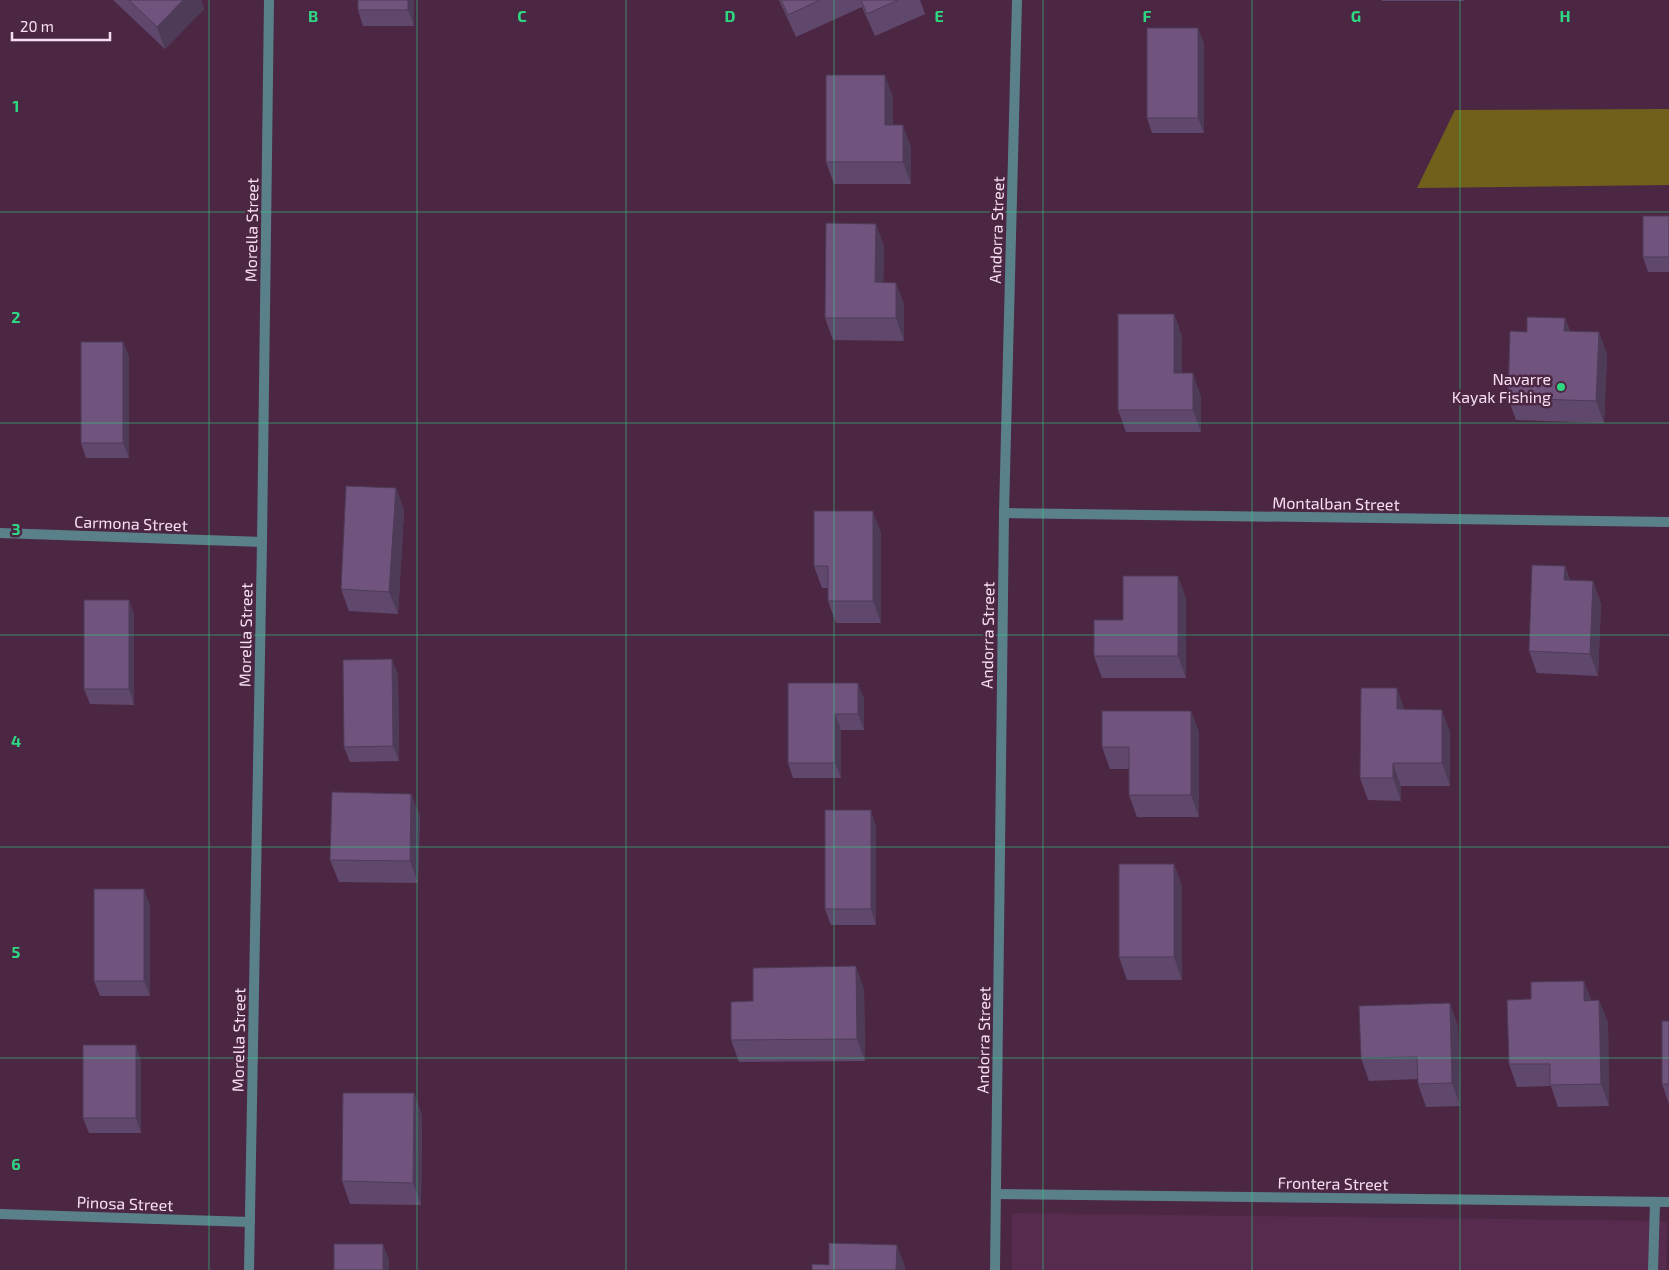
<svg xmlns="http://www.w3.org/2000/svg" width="1669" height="1270" viewBox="0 0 1669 1270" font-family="'Exo 2',sans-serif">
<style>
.built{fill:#572b4e}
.green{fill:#70601c}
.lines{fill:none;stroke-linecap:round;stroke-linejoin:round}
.street{stroke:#5a818a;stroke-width:10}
.wall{fill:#60486c}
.shaded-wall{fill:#4e3b58}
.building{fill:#70547d;stroke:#4e3b58}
.grid{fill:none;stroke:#2ed883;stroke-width:1;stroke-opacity:0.55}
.poi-dot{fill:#2ed883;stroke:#4c2744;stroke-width:2}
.labels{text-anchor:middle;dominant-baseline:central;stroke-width:5;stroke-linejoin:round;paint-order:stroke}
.street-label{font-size:16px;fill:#f7dff1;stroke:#4c2744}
.poi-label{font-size:16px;fill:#f7dff1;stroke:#4c2744;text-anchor:end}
.grid-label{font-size:16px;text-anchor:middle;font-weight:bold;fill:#2ed883;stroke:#4c2744;stroke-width:5;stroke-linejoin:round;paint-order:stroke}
</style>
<rect width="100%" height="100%" fill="#4c2744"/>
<polygon class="built" points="1012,1213 1667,1221 1666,1270 1012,1270"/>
<polygon class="green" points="1669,109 1669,185 1417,188 1455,110"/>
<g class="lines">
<g class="street">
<polyline points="1004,513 1669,522"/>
<polyline points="0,533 262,542"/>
<polyline points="997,1194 1669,1202"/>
<polyline points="0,1214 250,1222"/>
<polyline points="249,1270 262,542 269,0"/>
<polyline points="995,1270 1004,513 1017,0"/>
<polyline points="1653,1270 1655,1202"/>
</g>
</g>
<g class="wall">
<polygon points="113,0 201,0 204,9 165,49"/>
<polygon points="414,0 414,26 363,26 358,10"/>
<polygon points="779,0 920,0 925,14 875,36 862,7 796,37"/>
<rect x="1382" y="0" width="82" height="1"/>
<polygon points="1204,43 1204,133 1152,133 1147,118"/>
<polygon points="893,97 893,125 911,147 911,184 834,184 826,162"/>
<polygon points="1669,216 1669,272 1648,272 1643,257"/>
<polygon points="884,246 883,282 896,283 904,305 904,341 833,340 825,318"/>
<polygon points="1174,314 1182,337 1182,373 1201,396 1201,432 1126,432 1118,410"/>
<polygon points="1565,318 1570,331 1607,354 1604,423 1516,420 1508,398 1527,332"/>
<polygon points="123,342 129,357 129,458 86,458 81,443"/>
<polygon points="396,488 404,511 398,614 349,611 341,589"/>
<polygon points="881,533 881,623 836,623 828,601 828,588 822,588 814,566"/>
<polygon points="1565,566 1570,580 1593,581 1601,604 1598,676 1537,673 1529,651"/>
<polygon points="1186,598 1186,678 1102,678 1094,656 1123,620"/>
<polygon points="129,600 134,615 134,705 90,704 84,689"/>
<polygon points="398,674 399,761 350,762 344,747"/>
<polygon points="788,683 864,698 864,730 841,730 841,778 793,778 788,763"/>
<polygon points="1405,709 1450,732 1450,786 1401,786 1401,801 1368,800 1360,778"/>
<polygon points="1191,711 1199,733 1199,817 1137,817 1129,795 1129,769 1110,769 1102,747"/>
<polygon points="411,794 420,816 418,883 339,882 330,860"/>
<polygon points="876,826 876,925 831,925 825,909"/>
<polygon points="1174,864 1182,887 1182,980 1127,980 1119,957"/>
<polygon points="150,905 150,996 100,996 94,981"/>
<polygon points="1584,981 1591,1000 1608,1022 1609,1106 1558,1107 1551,1086 1517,1087 1509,1064 1531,999"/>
<polygon points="864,989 865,1061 739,1062 731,1040 753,1001"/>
<polygon points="1669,1021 1669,1104 1662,1084"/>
<polygon points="1458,1026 1460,1106 1426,1107 1418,1084 1418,1079 1369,1081 1361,1058"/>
<polygon points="141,1061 141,1133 89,1133 83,1118"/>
<polygon points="414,1093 422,1116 421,1205 350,1204 342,1181"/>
</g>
<g class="shaded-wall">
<polygon points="183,0 201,0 204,9 165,49 157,27"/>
<polygon points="408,0 414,0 414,26 408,10"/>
<polygon points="1198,28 1204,43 1204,133 1198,118"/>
<polygon points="885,75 893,97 893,147 885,125"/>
<polygon points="903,125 911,147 911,184 903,162"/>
<polygon points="876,224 884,246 883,304 875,282"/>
<polygon points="896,283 904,305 904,341 896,318"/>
<polygon points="1174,314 1182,337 1182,396 1174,373"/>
<polygon points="1565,318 1573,340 1564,331"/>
<polygon points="1599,332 1607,354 1604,423 1596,401"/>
<polygon points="123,342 129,357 129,458 123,443"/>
<polygon points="1193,373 1201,396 1201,432 1193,410"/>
<polygon points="396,488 404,511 398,614 389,592"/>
<polygon points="873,511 881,533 881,623 873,601"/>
<polygon points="1565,566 1573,589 1564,580"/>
<polygon points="1178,576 1186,598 1186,678 1178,656"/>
<polygon points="1593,581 1601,604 1598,676 1590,654"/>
<polygon points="129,600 134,615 134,705 129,689"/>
<polygon points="392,659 398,674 399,761 393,746"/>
<polygon points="858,683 864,698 864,730 858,714"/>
<polygon points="1397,688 1405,711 1397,709"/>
<polygon points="1442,710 1450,732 1450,786 1442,763"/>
<polygon points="1191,711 1199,733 1199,817 1191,795"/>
<polygon points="835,714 841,730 841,778 835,763"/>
<polygon points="1393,763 1401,786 1401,801 1393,778"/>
<polygon points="411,794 420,816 418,883 410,861"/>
<polygon points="871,810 876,826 876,925 871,909"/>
<polygon points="1174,864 1182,887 1182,980 1174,957"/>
<polygon points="144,889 150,905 150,996 144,981"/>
<polygon points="856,966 864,989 865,1061 857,1039"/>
<polygon points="1584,981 1592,1003 1584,1001"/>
<polygon points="1599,1000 1608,1022 1609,1106 1601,1084"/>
<polygon points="1450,1003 1458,1026 1460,1106 1452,1083"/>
<polygon points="136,1045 141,1061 141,1133 136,1118"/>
<polygon points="414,1093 422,1116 421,1205 413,1183"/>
<polygon points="383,1244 389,1259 389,1270 383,1270"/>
<polygon points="897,1245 905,1267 905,1270 896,1270"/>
</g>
<g class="building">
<polygon points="129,0 183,0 157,27"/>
<rect x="358" y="0" width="50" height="10"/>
<polygon points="781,0 820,0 788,15"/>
<polygon points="861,0 898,0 867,14"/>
<rect x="1147" y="28" width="51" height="90"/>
<polygon points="826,75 885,75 885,125 903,125 903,162 826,162"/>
<rect x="1643" y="216" width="26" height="41"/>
<polygon points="826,223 876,224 875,282 896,283 896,318 825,318"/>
<polygon points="1118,314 1174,314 1174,373 1193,373 1193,410 1118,410"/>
<polygon points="1527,317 1565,318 1564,331 1599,332 1596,401 1508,398 1510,331 1527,332"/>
<rect x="81" y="342" width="42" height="101"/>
<polygon points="346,486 396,488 389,592 341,589"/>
<polygon points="814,511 873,511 873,601 828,601 828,566 814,566"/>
<polygon points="1532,565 1565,566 1564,580 1593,581 1590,654 1529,651"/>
<polygon points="1123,576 1178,576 1178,656 1094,656 1094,620 1123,620"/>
<rect x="84" y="600" width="45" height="89"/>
<polygon points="392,659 393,746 344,747 343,660"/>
<polygon points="788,683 858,683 858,714 835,714 835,763 788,763"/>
<polygon points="1361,688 1397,688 1397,709 1442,710 1442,763 1393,763 1393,778 1360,778"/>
<polygon points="1102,711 1191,711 1191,795 1129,795 1129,747 1102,747"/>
<polygon points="332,792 411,794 410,861 330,860"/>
<rect x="825" y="810" width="46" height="99"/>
<rect x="1119" y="864" width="55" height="93"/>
<rect x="94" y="889" width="50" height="92"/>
<polygon points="856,966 857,1039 731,1040 731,1002 753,1001 753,968"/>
<polygon points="1584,981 1584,1001 1599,1000 1601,1084 1550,1085 1550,1064 1509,1064 1507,1000 1531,999 1531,982"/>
<polygon points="1450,1003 1452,1083 1418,1084 1417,1057 1361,1058 1359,1006"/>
<rect x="1662" y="1021" width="7" height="63"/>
<rect x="83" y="1045" width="53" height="73"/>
<polygon points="343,1093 414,1093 413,1183 342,1181"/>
<polygon points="829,1243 897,1245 896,1270 812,1270 812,1264 829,1265"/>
<rect x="334" y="1244" width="49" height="26"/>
</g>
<path class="grid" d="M209,0V1270M417,0V1270M626,0V1270M834,0V1270M1043,0V1270M1252,0V1270M1460,0V1270M0,212H1669M0,423H1669M0,635H1669M0,847H1669M0,1058H1669"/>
<circle class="poi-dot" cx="1561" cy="387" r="5"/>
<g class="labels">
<g class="street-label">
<text transform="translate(251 230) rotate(-89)">Morella Street</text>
<text transform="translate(996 230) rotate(-88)">Andorra Street</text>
<text transform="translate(1336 503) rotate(1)">Montalban Street</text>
<text transform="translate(131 523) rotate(2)">Carmona Street</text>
<text transform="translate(245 635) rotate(-89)">Morella Street</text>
<text transform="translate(987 635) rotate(-89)">Andorra Street</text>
<text transform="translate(238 1040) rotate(-89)">Morella Street</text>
<text transform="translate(983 1040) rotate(-89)">Andorra Street</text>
<text transform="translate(1333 1183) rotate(1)">Frontera Street</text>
<text transform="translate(125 1203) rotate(2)">Pinosa Street</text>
</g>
<g class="poi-label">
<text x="1551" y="378">Navarre<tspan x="1551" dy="18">Kayak Fishing</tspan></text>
</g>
</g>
<g class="grid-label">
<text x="313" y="22">B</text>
<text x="522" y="22">C</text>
<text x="730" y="22">D</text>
<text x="939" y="22">E</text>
<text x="1147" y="22">F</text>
<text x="1356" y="22">G</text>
<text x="1565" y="22">H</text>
<text x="16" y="112">1</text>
<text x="16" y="323">2</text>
<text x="16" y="535">3</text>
<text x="16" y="747">4</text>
<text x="16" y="958">5</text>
<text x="16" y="1170">6</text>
</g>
<path d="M12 32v8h98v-8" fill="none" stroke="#f7dff1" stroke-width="2.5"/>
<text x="20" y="32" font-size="15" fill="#f7dff1" stroke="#4c2744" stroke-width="4" paint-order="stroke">20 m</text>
</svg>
